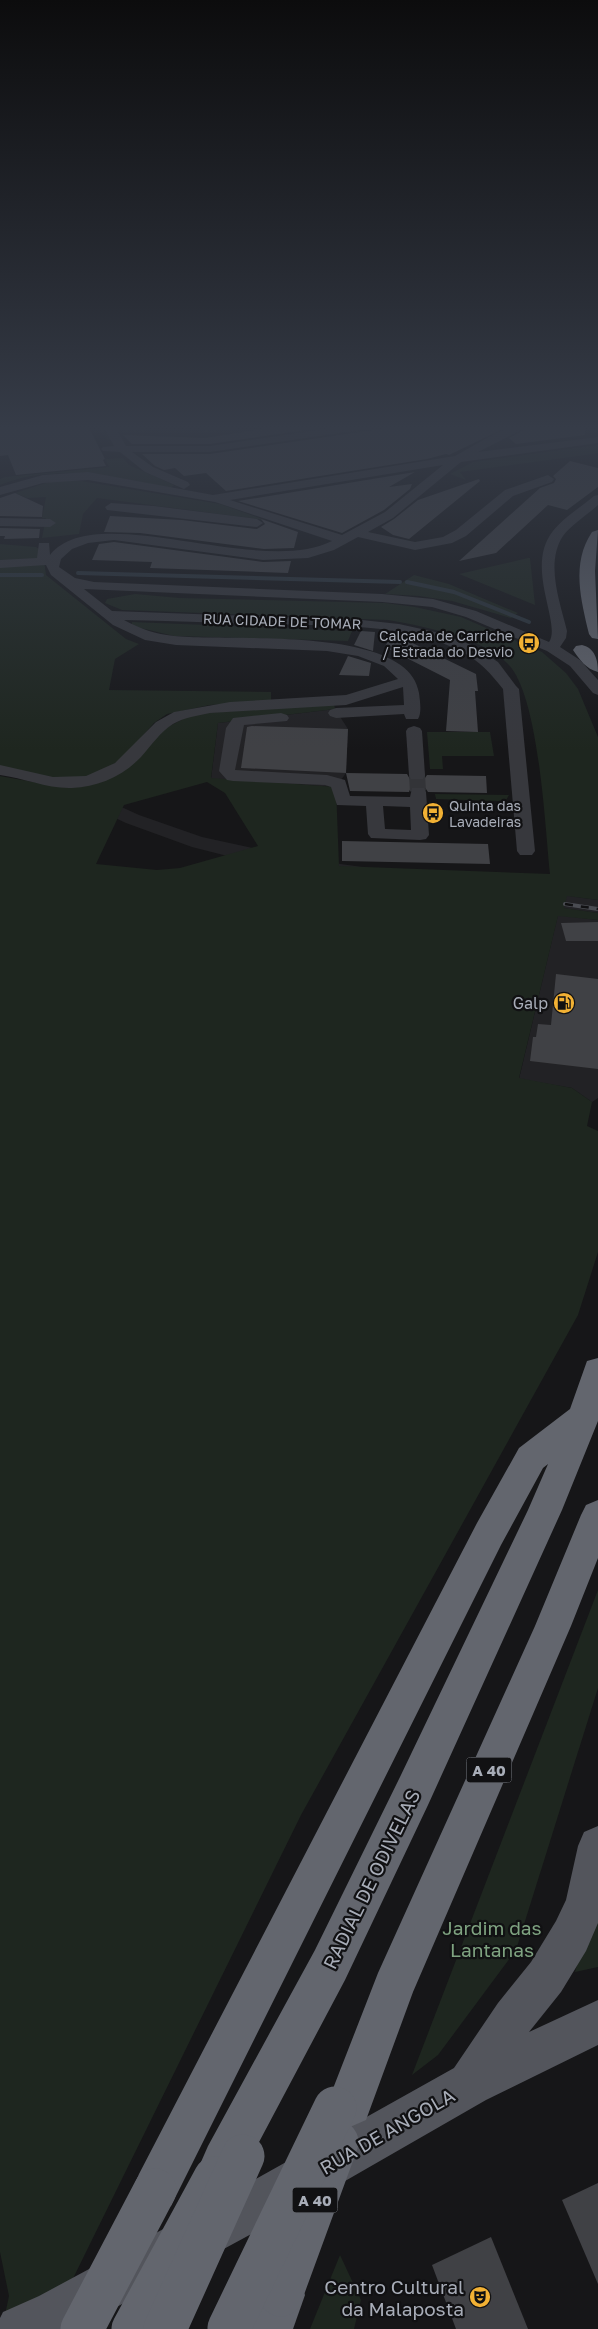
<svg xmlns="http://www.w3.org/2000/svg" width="598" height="2329" viewBox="0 0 598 2329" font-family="'Golos Text',sans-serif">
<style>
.built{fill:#222225}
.green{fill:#1e261f;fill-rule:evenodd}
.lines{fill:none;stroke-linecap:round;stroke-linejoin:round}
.stream{stroke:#2c353c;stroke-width:4}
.building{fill:#404145}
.minor-tunnel{stroke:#333438;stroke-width:16;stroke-dasharray:16 8;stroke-linecap:butt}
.minor{fill:#37383d;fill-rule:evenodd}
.major{fill:#53555c;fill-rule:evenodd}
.highway{fill:#63666e;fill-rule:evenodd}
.rail-casing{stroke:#4a4c52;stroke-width:4}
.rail{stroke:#111113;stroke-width:2.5;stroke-dasharray:8;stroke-linecap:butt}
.highway-bridge{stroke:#63666e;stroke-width:43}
.labels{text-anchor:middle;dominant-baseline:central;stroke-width:4.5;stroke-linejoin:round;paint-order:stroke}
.far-street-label{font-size:14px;fill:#a8adb8;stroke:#111113}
.far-poi-label{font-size:14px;fill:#a8adb8;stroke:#111113;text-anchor:end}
.shield{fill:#111113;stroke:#7b7e86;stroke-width:1}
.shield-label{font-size:15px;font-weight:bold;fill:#a8adb8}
.poi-label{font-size:16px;fill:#a8adb8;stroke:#111113;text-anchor:end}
.near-street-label{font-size:19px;fill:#a8adb8;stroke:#111113}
.near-park-label{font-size:19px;fill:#7fa381;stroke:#111113}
.near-poi-label{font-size:19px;fill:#a8adb8;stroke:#111113;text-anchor:end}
</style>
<rect width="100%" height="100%" fill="#161618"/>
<g class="built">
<polygon points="335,709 348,729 346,773 336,787 211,779 218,723"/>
<polygon points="0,722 106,800 139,815 202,837 298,858 598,900 598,913 409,887 251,862 192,847 126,823 92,807"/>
<polygon points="558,915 598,920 598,1098 592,1102 572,1088 519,1079"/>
</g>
<g class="green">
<polygon points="98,424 147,424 144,432 130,431 110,435 112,440 108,440 99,430"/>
<polygon points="199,424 266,424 205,433"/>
<polygon points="598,445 598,453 593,454 460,472 466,480 450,474 473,462"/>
<path d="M123,458L129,465L174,485L171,488C114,477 57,462 0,485V479L5,477L109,467L105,459Z"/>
<polygon points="75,480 220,504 265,520 97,498 83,514 79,534 42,538 46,518 42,518 46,497 27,498 15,493 52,481"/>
<polygon points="0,544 36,547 43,552 46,575 126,639 139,644 115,659 109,690 271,692 271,701 210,705 167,714 154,723 123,758 85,782 0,770"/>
<polygon points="530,558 535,605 459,574 528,558"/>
<polygon points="414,575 449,584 518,613 511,618 452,601 419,596 385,594"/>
<path d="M135,594L179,598L385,603L415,607L461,617L542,652L566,673L578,689L598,737V900L567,896L564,908L598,913V920L558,916L519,1078L572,1088L592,1102L587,1126L598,1131V1252L578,1315L301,1815L56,2313L20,2329H2L9,2296L0,2252V776L56,786L108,779L156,733L187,717L204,713L334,704L335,709L218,723L211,778L336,787L339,866L550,874C545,827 539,695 508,664C483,638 423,626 388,620L122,610L105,603L107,599ZM207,782L225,793L258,846L180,868L157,870L96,864L124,805Z"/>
<polygon points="132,622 352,631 348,641 174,636 132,626"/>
<polygon points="427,732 490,732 494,756 442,756 443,769 430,769"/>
<polygon points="435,794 509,795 506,800 499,801 436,799"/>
<polygon points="598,1590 598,1688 516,1950 438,2055 412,2075"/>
<polygon points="598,1888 598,1967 575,1972"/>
<polygon points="340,2255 361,2300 354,2329 310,2329"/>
</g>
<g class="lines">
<g class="stream">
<polyline points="78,573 400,582"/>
<polyline points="0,575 42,575"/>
<polyline points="407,582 454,592 529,622"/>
</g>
</g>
<g class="building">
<polygon points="33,424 85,424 88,426 105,459 103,460 106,466 16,475 8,455 0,456 0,427"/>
<polygon points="293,424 347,424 210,444 132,444 123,435 205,438"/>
<polygon points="389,424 513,424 449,455 446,454 427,459 226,491 206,473 184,476 175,468 164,470 155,466 142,454 210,454 381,429"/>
<polygon points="535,424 585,424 585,435 516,444 509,438"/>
<polygon points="570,461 598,468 598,487 567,510 548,505 496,553 459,561 540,488 554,483 556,479 553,476"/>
<polygon points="415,472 389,487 412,484 410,489 384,510 342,533 238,501"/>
<polygon points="479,479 480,481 409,539 393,535 381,527 394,519 418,500"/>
<polygon points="15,493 43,506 42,517 0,516 0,498"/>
<polygon points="110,516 182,520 257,529 265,524 261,519 298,532 294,548 264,549 140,533 104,532"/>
<polygon points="0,528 40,529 39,538 4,539 5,536 0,536"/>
<polygon points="114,542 263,562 291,561 288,573 150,568 152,562 92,560 99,544"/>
<polygon points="361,631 375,632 373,651 354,645"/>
<polygon points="392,633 476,674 478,691 475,691 478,732 446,731 450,680 385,647"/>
<polygon points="348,656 371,663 369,676 339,675"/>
<polygon points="252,726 348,729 346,773 241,768 247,727"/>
<polygon points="346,773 407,774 411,781 423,781 427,775 486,776 487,793 428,792 424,786 411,787 409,792 350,791"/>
<polygon points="342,841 488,844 490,864 342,861"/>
<polygon points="598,922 598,941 566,941 561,923"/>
<polygon points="556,974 598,979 598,1069 530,1061 533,1037 536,1037 538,1024 551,1025"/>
<polygon points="598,2183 598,2284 562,2200"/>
<polygon points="491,2237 528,2329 456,2329 432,2265"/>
</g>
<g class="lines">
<polyline class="minor-tunnel" points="417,775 418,792"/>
<g class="minor">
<polygon points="102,424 114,424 126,446 210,446 359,424 387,424 381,427 210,452 132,452 153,467 188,482 190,485 184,489 145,472 120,452 103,451 101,449 103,447 114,446"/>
<path d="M518,424H533L478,452L598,437V443L461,462L393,518L368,532L415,542L443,537L456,530L505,490L548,475L554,479L552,482L513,496L466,536L452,543L415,550L358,537L334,550L308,558L263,560L114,540L88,543L72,549L61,559L59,567L75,578L94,582L382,594L433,599L476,611L549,642C562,624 524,567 553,531C563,518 581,507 594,496L598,495V505C587,515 571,525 563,536C545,563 560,602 567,631L566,638L560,647L580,660L598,680V695L593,693L570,666L547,651L466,617L432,607L382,602L84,589L112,611L362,620L399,624L435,632L472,645L498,662L516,686L519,689L535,851L532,855H520L517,851L503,689C491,674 480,661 462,652C407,622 325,626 264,624C218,623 171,621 124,620C141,629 155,634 174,636C226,642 409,624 419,693C420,701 422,713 418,719H406L404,714L336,718L330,716L328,713L330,710L336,708L404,705L403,687L346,705L210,713C197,716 185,717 173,724C160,732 151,746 141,757C123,776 98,787 72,788C48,789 24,778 0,775V765L53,777L86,776L115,763L156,722L174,712L230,702L346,695L398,679L384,666L358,656L327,651L176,645L145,640L113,625L51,575L46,565L0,568V560L37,558L39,543H49L50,555C95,498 259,578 332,541L215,502L88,480L43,483L0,495V487L43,475L88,472L213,495L455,456L494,434ZM443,465L385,512L342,535L230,500Z"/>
<polygon points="111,503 154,506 257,519 263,523 257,527 107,510 105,507"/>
<polygon points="0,518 50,519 56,523 50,527 0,526"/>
<path d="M281,713L287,715L289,718L287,721L244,725L235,770L327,775L345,780L350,796L410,797L412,788H424L426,792L429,835L426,839L420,840L371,838L368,834L366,806L337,805L331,787L325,785L233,781L227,780L219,771L226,728L233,718ZM383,806L410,807L411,830L385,829Z"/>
<polygon points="414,726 420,728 422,731 425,775 423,779 411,779 409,775 406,731 408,728"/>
</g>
<polygon class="major" points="598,1826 598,1923 586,1951 561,1992 529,2032 598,2000 598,2045 486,2100 279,2219 76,2329 0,2329 0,2318 3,2312 39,2296 245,2185 454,2068 498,2003 531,1962 556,1921 566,1900 578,1846 584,1832"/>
<g class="highway">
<path d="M598,530L595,571L598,639L592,638L589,634C581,600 571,563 592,532Z"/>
<path d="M582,645C595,648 598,660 598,672C586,669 580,660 573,650L576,646Z"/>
<polygon points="598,1358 598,1421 562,1510 428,1805 345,1980 240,2178 224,2185 208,2178 201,2162 208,2146 315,1950 400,1777 528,1510 548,1464 543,1468 501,1545 171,2206 155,2213 139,2206 132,2190 139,2174 477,1523 519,1448 570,1409 587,1361"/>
<polygon points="598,1500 598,1558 571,1626 413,1992 366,2120 350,2127 334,2120 327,2104 378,1973 535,1626 581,1515 586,1505"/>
<polygon points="281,2271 298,2278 305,2295 293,2329 243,2329 264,2278"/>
</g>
<g class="rail-casing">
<polyline id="rail" points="565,904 598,909"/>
</g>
<use href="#rail" class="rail"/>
<g class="highway-bridge">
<polyline points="281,2295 337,2142"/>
<polyline points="229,2328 335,2108"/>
<polyline points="82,2329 155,2190"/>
<polyline points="133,2329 215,2178"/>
<polyline points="165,2329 243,2156"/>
</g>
</g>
<linearGradient id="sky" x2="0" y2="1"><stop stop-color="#0c0c0d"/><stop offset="0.57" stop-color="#363c48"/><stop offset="1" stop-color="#363c48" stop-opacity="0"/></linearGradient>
<rect width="598" height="750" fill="url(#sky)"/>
<defs>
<g id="bus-disc" transform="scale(1.125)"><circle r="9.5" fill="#f2b134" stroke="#111113"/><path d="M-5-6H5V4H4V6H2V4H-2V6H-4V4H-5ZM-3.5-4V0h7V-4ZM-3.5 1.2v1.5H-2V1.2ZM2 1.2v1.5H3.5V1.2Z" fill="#111"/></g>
<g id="fuel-disc" transform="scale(1.125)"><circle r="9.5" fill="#f2b134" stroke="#111113"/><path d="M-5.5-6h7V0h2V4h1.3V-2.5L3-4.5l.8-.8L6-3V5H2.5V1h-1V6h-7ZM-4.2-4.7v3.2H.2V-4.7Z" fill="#111"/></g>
<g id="theatre-disc" transform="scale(1.125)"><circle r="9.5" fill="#f2b134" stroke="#111113"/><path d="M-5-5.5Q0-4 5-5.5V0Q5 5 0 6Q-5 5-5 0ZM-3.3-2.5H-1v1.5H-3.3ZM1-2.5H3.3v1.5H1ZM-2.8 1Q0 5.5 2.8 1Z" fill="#111"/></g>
</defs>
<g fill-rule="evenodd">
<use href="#bus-disc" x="529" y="643"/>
<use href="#bus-disc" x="433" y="813"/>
<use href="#fuel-disc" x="564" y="1003"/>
<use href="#theatre-disc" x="480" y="2297"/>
</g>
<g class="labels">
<g class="far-street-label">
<text transform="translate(282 621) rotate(2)">RUA CIDADE DE TOMAR</text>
</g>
<g class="far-poi-label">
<text x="513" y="635">Calçada de Carriche<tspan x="513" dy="16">/ Estrada do Desvio</tspan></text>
<text x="449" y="805" text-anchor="start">Quinta das<tspan x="449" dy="16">Lavadeiras</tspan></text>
</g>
<g class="shield">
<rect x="466.5" y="1757.5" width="45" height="25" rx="4"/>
<rect x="292.5" y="2187.5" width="45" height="25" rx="4"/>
</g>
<g class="shield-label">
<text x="489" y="1770">A 40</text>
<text x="315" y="2200">A 40</text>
</g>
<g class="poi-label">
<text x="548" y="1003">Galp</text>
</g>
<g class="near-street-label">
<text transform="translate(371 1879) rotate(-64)">RADIAL DE ODIVELAS</text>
<text transform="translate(387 2131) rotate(-30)">RUA DE ANGOLA</text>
</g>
<g class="near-park-label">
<text x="492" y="1927">Jardim das<tspan x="492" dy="22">Lantanas</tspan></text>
</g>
<g class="near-poi-label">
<text x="464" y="2286">Centro Cultural<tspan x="464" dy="22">da Malaposta</tspan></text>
</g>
</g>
</svg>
